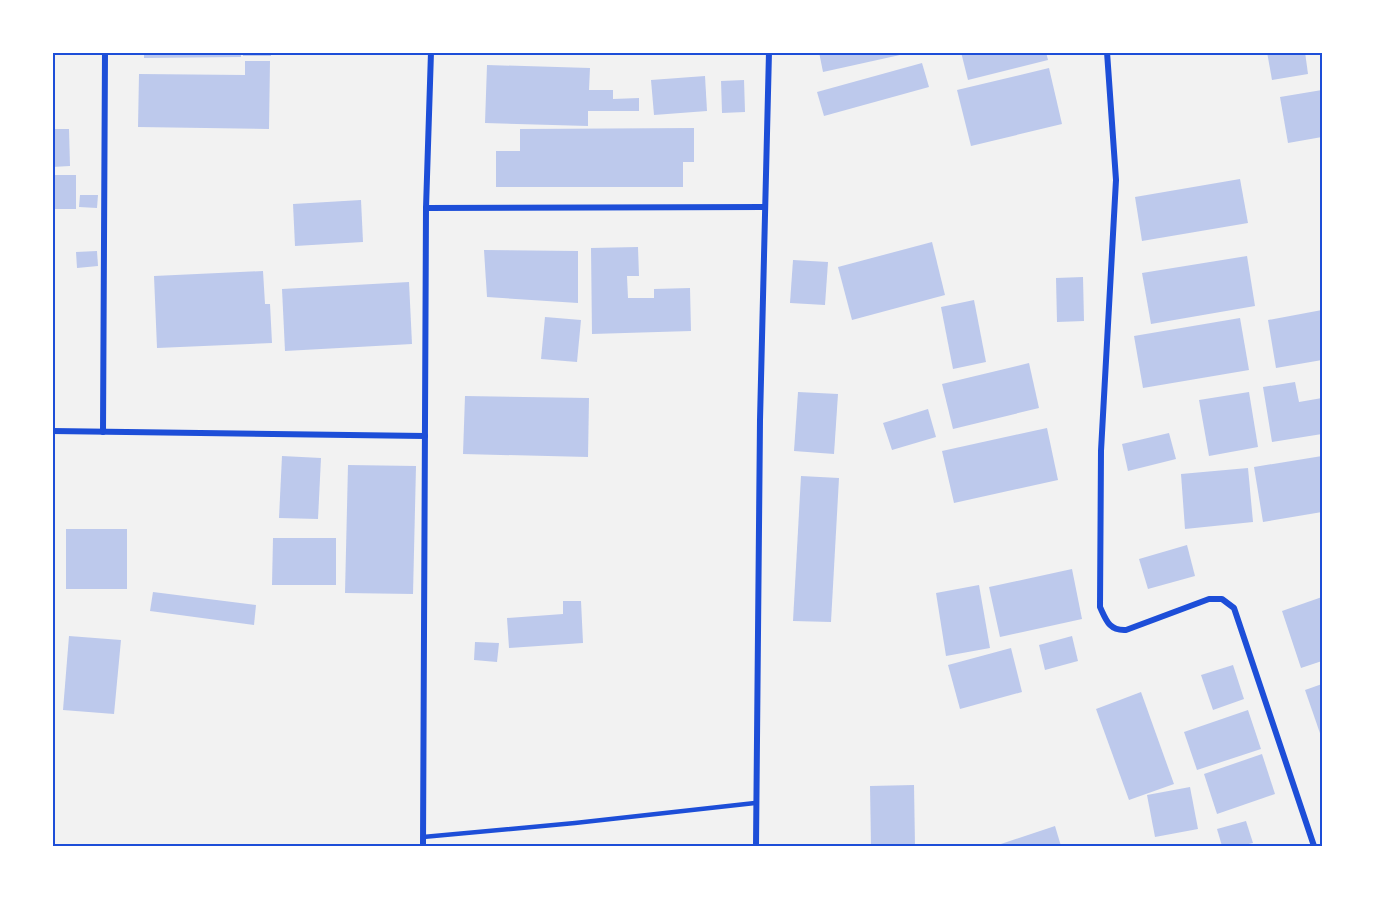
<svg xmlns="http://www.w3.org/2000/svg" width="1375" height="899" viewBox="0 0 1375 899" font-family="Overpass,sans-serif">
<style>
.building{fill:#bdc9ec}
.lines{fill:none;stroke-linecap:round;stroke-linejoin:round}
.service{stroke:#1d4ed8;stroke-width:4.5}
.minor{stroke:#1d4ed8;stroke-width:6}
.neatline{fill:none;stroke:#1d4ed8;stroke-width:2}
</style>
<rect width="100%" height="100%" fill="#f2f2f2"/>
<g class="building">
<polygon points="144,52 241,52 241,57 144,58"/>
<rect x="243" y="52" width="28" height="4"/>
<polygon points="819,52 909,52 909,53 823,72"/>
<polygon points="961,52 1046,52 1048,60 968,80"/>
<polygon points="1267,52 1305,52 1308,74 1272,80"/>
<polygon points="245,61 270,61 269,129 138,127 139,74 245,75"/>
<polygon points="922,63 929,87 824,116 817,92"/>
<polygon points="487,65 590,68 589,90 613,90 613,99 639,98 639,111 588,111 588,126 485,123"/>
<polygon points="1049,68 1062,124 971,146 957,90"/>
<polygon points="705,76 707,111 654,115 651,80"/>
<polygon points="744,80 745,112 722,113 721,81"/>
<polygon points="1322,90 1322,137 1288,143 1280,97"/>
<polygon points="694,128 694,162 683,162 683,187 496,187 496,151 520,151 520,129"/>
<polygon points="52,129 69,129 70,166 52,167"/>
<rect x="52" y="175" width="24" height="34"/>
<polygon points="1240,179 1248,223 1142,241 1135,197"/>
<polygon points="80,195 98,195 97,208 79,207"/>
<polygon points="361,200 363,242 295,246 293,204"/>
<polygon points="932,242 945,295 852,320 838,267"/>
<polygon points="638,247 639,276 627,276 628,298 654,298 654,289 690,288 691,331 592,334 591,248"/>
<polygon points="484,250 578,251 578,303 487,297"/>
<polygon points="97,251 98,266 77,268 76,252"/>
<polygon points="1247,256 1255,306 1151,324 1142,273"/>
<polygon points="793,260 828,262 825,305 790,303"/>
<polygon points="263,271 265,304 270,304 272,343 157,348 154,276"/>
<polygon points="1083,277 1084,321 1057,322 1056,278"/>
<polygon points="409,282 412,344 285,351 282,289"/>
<polygon points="974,300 986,362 953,369 941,307"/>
<polygon points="1322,310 1322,360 1276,368 1268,320"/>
<polygon points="545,317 581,320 577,362 541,359"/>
<polygon points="1240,318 1249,370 1143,388 1134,336"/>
<polygon points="1029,363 1039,408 953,429 942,384"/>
<polygon points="1295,382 1299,402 1322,398 1322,434 1272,442 1263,387"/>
<polygon points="798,392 838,394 834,454 794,451"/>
<polygon points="1249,392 1258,447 1209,456 1199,400"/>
<polygon points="465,396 589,398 588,457 463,454"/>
<polygon points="928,409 936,437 892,450 883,423"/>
<polygon points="1047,428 1058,480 954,503 942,451"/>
<polygon points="1169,433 1176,459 1128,471 1122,444"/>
<polygon points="282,456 321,458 318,519 279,518"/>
<polygon points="1322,456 1322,512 1263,522 1254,467"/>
<polygon points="348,465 416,466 413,594 345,593"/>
<polygon points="1248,468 1253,522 1185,529 1181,474"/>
<polygon points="801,476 839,478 831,622 793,621"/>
<rect x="66" y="529" width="61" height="60"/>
<polygon points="273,538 336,538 336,585 272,585"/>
<polygon points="1187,545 1195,576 1148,589 1139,559"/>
<polygon points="1072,569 1082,619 1000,637 989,587"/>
<polygon points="979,585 990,648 946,656 936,593"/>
<polygon points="153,592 256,605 254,625 150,611"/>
<polygon points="1322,597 1322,661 1301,668 1282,611"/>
<polygon points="563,601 581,601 583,643 509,648 507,618 563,614"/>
<polygon points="69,636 121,640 114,714 63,710"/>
<polygon points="1072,636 1078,661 1045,670 1039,645"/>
<polygon points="475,642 499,643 497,662 474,660"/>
<polygon points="1011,648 1022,692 960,709 948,665"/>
<polygon points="1233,665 1244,699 1213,710 1201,675"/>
<polygon points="1322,684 1322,739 1305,690"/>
<polygon points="1141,692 1174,784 1129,800 1096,709"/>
<polygon points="1248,710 1261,749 1197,770 1184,732"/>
<polygon points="1262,754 1275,794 1217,814 1204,774"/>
<polygon points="914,785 915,846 871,846 870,786"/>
<polygon points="1190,787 1198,829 1155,837 1147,795"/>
<polygon points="1246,821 1253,843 1240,846 1222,846 1217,829"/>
<polygon points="1055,826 1061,846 995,846"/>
</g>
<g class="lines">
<polyline class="service" points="423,837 575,823 755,803"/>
<g class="minor">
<path d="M1107,52L1116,180L1101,451L1100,607C1106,620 1109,631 1126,630L1209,599H1222L1234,608L1314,846"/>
<polyline points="426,208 765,207"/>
<polyline points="52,431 425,436"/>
<polyline points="103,432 105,52"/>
<polyline points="423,846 426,208 431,52"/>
<polyline points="756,846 760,420 769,52"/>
</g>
</g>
<rect width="1375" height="899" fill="none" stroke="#ffffff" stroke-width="108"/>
<rect x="54" y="54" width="1267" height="791" class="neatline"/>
</svg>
